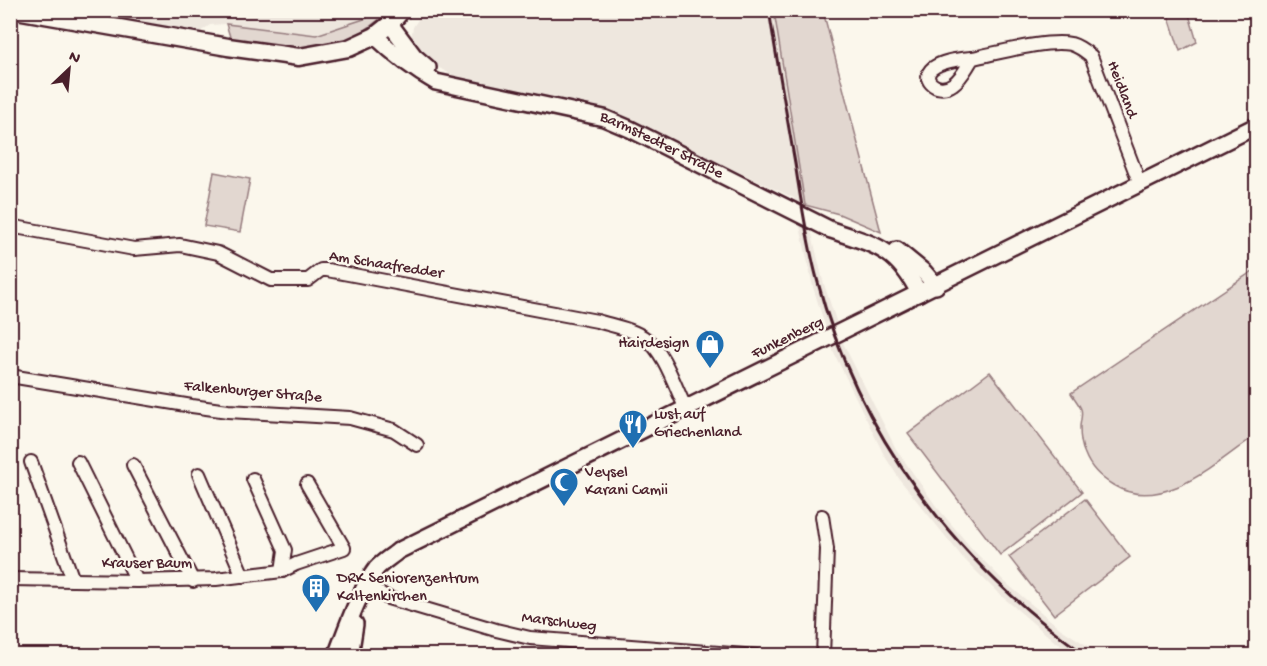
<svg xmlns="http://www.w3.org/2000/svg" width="1267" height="666" viewBox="0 0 1267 666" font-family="'Gochi Hand',sans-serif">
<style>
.built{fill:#eee7de}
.green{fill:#e2d7d0;stroke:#967b7e;stroke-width:1.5}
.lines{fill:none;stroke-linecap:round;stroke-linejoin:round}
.minor-casing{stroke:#4a1f2b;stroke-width:16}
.tertiary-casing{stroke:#4a1f2b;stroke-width:20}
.secondary-casing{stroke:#4a1f2b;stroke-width:21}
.minor{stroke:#fbf7ec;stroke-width:12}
.tertiary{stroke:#fbf7ec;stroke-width:15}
.secondary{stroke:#fbf7ec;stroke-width:16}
.rail{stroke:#4a1f2b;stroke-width:3}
.labels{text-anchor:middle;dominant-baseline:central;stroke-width:5;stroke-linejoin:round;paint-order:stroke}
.street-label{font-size:16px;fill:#4a1f2b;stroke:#fbf7ec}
.poi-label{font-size:16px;fill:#4a1f2b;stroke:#fbf7ec;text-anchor:start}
</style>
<rect width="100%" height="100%" fill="#fbf7ec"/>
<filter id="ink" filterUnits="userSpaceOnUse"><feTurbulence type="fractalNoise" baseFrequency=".0167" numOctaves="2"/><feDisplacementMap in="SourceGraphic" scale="12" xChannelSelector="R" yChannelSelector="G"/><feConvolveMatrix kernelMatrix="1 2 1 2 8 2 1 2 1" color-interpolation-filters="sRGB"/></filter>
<g filter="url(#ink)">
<g class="built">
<polygon points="495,10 774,11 805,205 823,281 844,345 896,449 936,506 973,550 1006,583 1061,629 1102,655 1077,655 1053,640 998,593 963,558 900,480 884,455 833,351 813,287 794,198 607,110 463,81 432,64 411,39 413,27 424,11 444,11 452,16 486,14"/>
<polygon points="76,11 374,11 367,18 316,35 226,24 210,25 200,32"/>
</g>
<g class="green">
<path d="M373,11H390C379,19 368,29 356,36C320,56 270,45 231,40L226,24L316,35L367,18Z"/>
<polygon points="774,11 823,11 881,232 839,214 805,205"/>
<polygon points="1167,11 1188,11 1197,42 1180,51"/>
<polygon points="214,172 250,179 240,232 204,226"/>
<path d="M1256,269V435C1217,462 1162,515 1113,485C1101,478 1090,467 1085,454C1081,446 1080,436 1080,427C1080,422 1083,414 1081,409C1079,404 1074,398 1071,393Z"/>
<polygon points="990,372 1082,492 1000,555 908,434"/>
<polygon points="1085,499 1130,557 1054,615 1009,557"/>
</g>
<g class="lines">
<g class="minor-casing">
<g id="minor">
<path d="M973,58C961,59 947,60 936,66C917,76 936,96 953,84C962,78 967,66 973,58C998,53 1047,39 1071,44C1078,46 1085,51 1091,56L1140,184"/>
<path d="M10,226L134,249L180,245L218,253L271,280H308L321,270H327L597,321C613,326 633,329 646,339C664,351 676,389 686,409"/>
<polyline points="10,376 192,406 228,411 350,418 394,430 417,445"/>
<polyline points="31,462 73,580"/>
<polyline points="78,462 137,581"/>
<polyline points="133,465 193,581"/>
<polyline points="199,474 243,576"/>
<polyline points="253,479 285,550 282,571"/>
<polyline points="822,516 827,549 823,656"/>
<polyline points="10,579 137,581 216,579 282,571 296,564 344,548 307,484"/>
<polyline points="366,585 388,598 496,630 530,638 757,656"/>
</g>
</g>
<g class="tertiary-casing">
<g id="tertiary">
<polyline points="390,24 414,56 428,68"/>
<path id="s1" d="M375,36C394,54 413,69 436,82L604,118L630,129L831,230C876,245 897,249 919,293"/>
<polyline points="897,250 924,272 936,286"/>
<path d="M336,656C346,630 359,591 376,569C382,562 391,557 398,551L1256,126"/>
<polyline points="350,656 355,624"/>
</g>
</g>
<g class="secondary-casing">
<polyline id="secondary" points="16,10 228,47 299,57 349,48 375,36 390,24 402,10"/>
</g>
<use href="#minor" class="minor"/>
<use href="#tertiary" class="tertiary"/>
<use href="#secondary" class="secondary"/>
<path class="rail" d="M769,10C777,61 786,112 795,163C801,202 807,241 817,279C857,434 957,565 1087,656"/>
</g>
</g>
<defs>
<g id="shop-pin" transform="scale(1.5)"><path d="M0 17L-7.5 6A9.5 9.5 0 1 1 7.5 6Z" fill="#1f6fb2" stroke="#fbf7ec"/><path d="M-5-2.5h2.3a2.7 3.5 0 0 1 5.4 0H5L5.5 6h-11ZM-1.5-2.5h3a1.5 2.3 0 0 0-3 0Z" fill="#fff"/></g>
<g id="restaurant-pin" transform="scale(1.5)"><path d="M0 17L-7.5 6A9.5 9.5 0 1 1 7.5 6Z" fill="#1f6fb2" stroke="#fbf7ec"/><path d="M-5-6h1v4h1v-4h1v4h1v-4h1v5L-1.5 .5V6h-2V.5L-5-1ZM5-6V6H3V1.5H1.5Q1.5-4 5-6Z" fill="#fff"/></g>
<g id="mosque-pin" transform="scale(1.5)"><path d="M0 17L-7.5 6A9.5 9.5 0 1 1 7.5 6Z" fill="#1f6fb2" stroke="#fbf7ec"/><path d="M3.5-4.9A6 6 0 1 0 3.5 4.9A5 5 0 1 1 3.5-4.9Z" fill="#fff"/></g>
<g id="building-pin" transform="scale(1.5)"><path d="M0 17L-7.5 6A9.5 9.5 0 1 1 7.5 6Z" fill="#1f6fb2" stroke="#fbf7ec"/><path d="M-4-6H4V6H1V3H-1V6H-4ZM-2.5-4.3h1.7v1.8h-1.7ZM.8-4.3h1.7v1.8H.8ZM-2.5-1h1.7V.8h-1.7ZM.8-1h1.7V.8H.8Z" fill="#fff"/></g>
</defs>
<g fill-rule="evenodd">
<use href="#shop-pin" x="710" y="344"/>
<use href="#restaurant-pin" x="633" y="424"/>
<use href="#mosque-pin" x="564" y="482"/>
<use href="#building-pin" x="316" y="588"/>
</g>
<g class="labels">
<g class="street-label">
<text transform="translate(1121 90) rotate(69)">Heidland</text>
<text stroke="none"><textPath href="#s1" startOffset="312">Barmstedter Straße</textPath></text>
<text transform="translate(386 266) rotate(9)">Am Schaafredder</text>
<text transform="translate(788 339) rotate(-26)">Funkenberg</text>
<text transform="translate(253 393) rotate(5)">Falkenburger Straße</text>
<text x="147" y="564">Krauser Baum</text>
<text transform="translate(559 623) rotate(7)">Marschweg</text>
</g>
<g class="poi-label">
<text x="689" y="344" text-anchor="end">Hairdesign</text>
<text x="654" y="415">Lust auf<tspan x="654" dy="18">Griechenland</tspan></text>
<text x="585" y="473">Veysel<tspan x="585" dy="18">Karani Camii</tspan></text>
<text x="337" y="579">DRK Seniorenzentrum<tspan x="337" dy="18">Kaltenkirchen</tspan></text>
</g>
</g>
<rect width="1267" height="666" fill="none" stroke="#fbf7ec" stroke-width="36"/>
<rect x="18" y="18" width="1231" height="630" fill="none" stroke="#4a1f2b" stroke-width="2" filter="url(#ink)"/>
<g transform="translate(69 69) rotate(26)" stroke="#fbf7ec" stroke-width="4.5" paint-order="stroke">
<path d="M0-4.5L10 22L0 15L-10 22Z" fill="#4a1f2b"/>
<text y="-9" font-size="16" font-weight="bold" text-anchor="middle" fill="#4a1f2b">N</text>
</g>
</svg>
